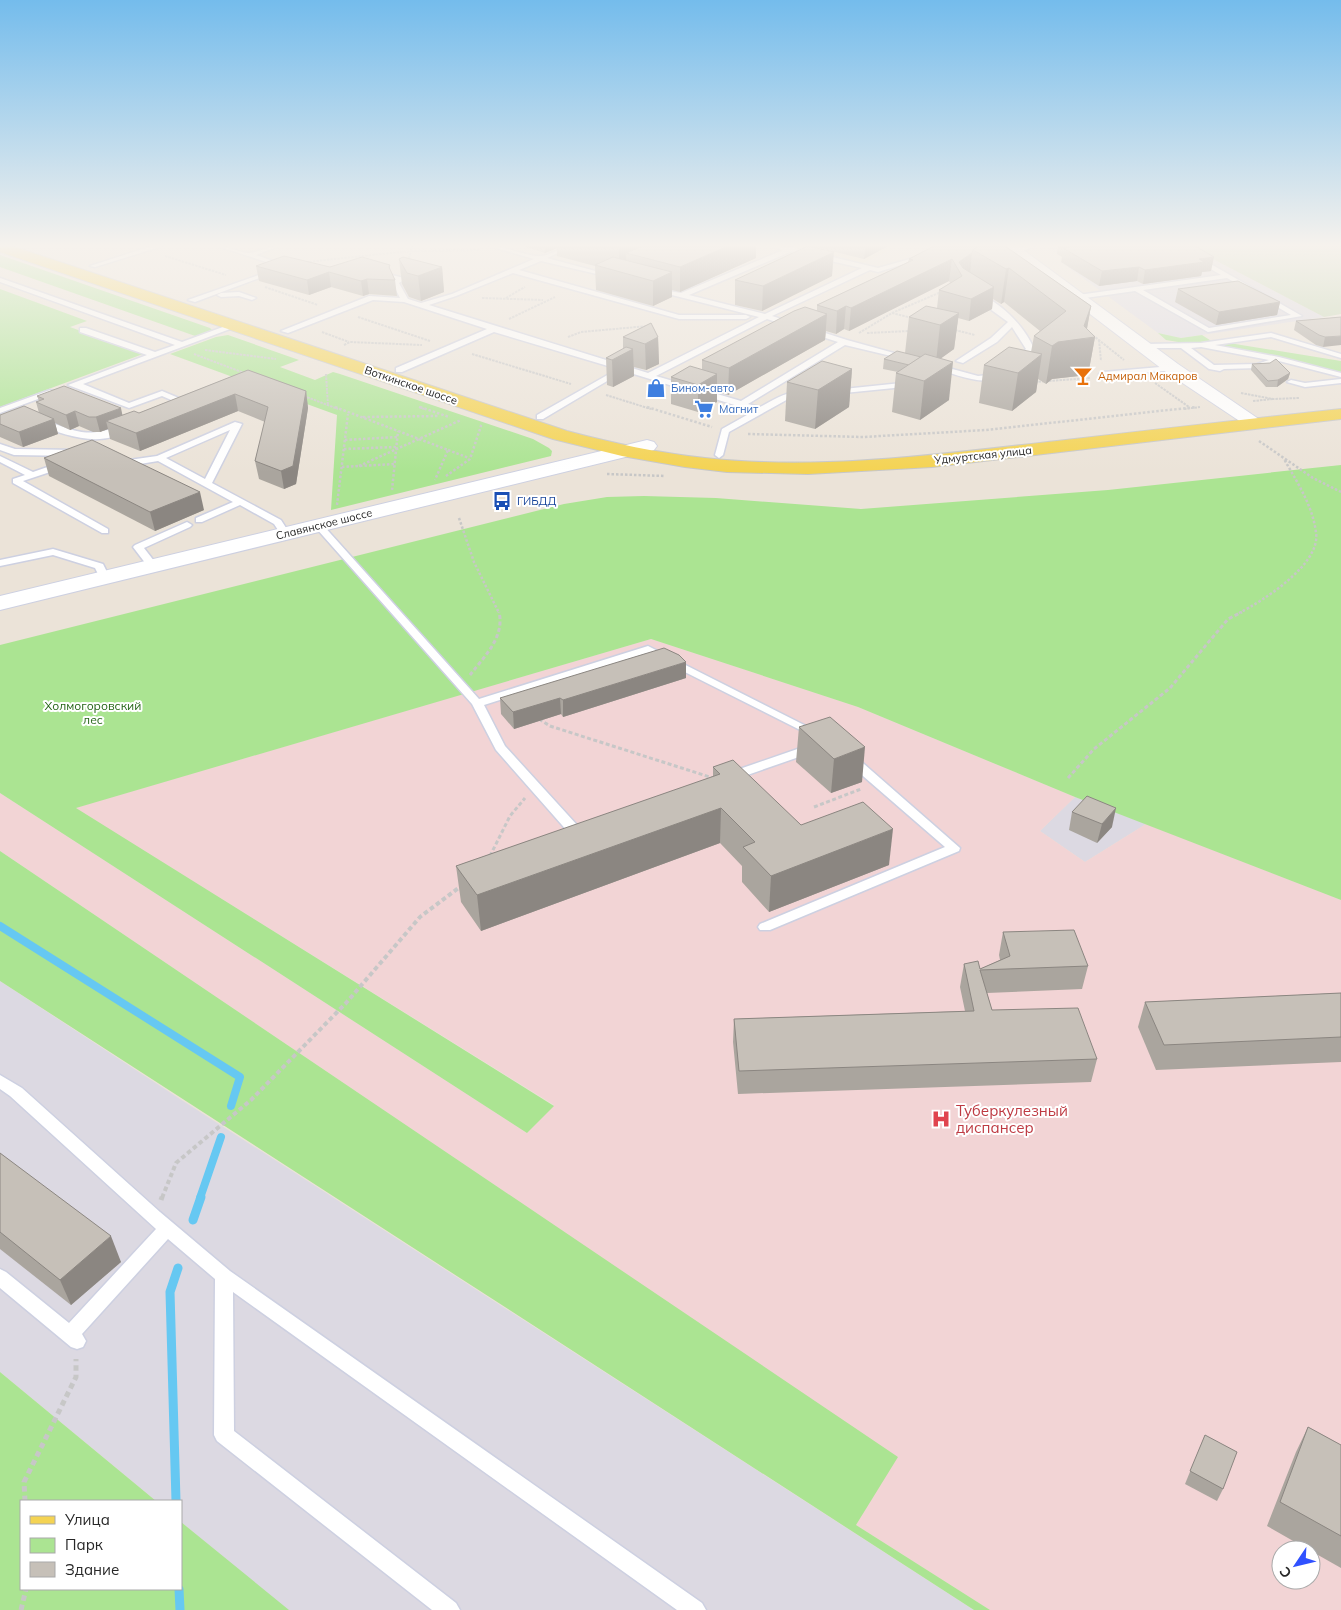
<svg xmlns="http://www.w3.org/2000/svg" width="1341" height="1610" viewBox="0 0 1341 1610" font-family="Mulish,sans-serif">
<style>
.industrial{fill:#dcd9e2}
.education{fill:#eee2c6}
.medical{fill:#f2d4d5;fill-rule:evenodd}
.green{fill:#abe492}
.cemetery{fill:#c0d5ae}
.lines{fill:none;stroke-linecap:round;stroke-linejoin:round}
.stream-far1{stroke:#66c8f2;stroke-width:8}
.stream{stroke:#66c8f2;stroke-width:9}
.service-casing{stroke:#cdd0e1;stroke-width:3}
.tertiary-casing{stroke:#cdd0e1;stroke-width:2}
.secondary-casing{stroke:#cdd0e1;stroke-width:2}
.primary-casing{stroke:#c7c7c7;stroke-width:2}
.path-far4{stroke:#c7c7c7;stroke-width:2;stroke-dasharray:2.5 1;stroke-linecap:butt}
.path-far3{stroke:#c7c7c7;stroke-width:2.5;stroke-dasharray:2.5 2;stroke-linecap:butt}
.path-far2{stroke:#c7c7c7;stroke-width:3;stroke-dasharray:4 2.5;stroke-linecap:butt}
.path-far1{stroke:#c7c7c7;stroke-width:4;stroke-dasharray:4.5 3;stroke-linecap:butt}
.path{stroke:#c7c7c7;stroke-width:5;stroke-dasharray:5.5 4;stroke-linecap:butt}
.service{fill:#fff;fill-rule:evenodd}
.tertiary{fill:#fff;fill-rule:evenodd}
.secondary{fill:#fff;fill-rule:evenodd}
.primary{fill:#f4d353;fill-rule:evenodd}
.wall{fill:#aaa59e}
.shaded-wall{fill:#8b8681}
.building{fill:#c6c0b8;stroke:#8b8681}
.labels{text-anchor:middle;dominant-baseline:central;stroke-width:4;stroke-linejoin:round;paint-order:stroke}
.far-food-label{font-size:11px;fill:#c56008;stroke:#fff;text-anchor:start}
.far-street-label{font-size:11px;fill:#272727;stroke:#fff}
.far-shop-label{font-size:11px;fill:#366cbe;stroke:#fff;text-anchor:start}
.far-transit-label{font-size:11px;fill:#164399;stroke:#fff;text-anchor:start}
.park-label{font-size:12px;fill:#256517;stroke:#fff}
.near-health-label{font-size:15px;fill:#be3a42;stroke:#fff;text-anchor:start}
</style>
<rect width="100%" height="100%" fill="#ebe3d8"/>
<g class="industrial">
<polygon points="1069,246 1188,246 1324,317 1181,338 1158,333 1061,262 1084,259 1057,254 1049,248"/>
<polygon points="1075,797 1146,824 1085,862 1040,831"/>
<polygon points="0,981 180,1099 974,1610 287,1610 181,1522 181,1501 156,1501 0,1372"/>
</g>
<polygon class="education" points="790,246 898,246 863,263"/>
<path class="medical" d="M651,639L858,707L1075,797L1040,831L1085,862L1146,824L1341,900V1610H990L856,1525L897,1457L0,851V793L527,1133L554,1105L75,808ZM1281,1550H1311V1580H1281Z"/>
<g class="green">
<polygon points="0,255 210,328 213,331 198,337 0,267"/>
<polygon points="0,289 87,321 70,327 143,354 0,407"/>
<polygon points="1158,333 1181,338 1202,335 1216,344 1229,343 1341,361 1341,374 1239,352 1166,340"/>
<polygon points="228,335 299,360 280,367 315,380 333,372 340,374 533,439 549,448 552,451 551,456 331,510 337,415 170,354 216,337"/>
<polygon points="1341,465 1341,900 1075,797 858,707 651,639 76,808 554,1106 527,1133 0,793 0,645 564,504 607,497 644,496 716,498 861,509 1108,490"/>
<polygon points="0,851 898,1457 856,1525 990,1610 974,1610 0,981"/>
<polygon points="0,1372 156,1501 21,1501 21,1589 181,1589 181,1522 289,1610 0,1610"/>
</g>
<polygon class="cemetery" points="1188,246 1341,246 1341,314 1324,317"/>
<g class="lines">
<g class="stream-far1">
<polyline points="0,926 240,1077 231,1106"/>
<polyline points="200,1198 221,1137"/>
</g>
<g class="stream">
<polyline points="193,1220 201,1197"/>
<polyline points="176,1501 170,1292 178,1268"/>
<polyline points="179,1589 180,1610"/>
</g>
<g class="service-casing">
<g id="service">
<polygon points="152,246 163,246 95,267 90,266"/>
<path d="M217,246C228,246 237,252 248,253C257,253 268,246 279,246L256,255L287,266L282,267Z"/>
<path d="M489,246C507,246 527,257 540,256C551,256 561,246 574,246L547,258L614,276V278L541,261L519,270L679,315H746L750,317L746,319H679L513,273L456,296L429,305L648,373L759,317L656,291V289L681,293L783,250L771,246L791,247L878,268L924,255L927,257L878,272L870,270L772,316L847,340L912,358L908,360L845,345L748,404L760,407C772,401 793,386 806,395L802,397L790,398L729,432L723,455L719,458L715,455L722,429L754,411L624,371L543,419H537V415L618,369L494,332L402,372H396V368L487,329L404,302L373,300L288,333L281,331L369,296L400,298L392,282L396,279L376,273V271L404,278V280L399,283L408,299L421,303L452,294L534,259ZM790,252L862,268L765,314L689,295ZM767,319L838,342L741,401L656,376Z"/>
<polygon points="1024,246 1034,246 1018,253 1013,252"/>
<path d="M1171,246H1179L1302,316L1208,332L1135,291L1078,299L1074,297L1078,295L1221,275ZM1227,278L1291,315L1209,328L1143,290Z"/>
<polygon points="273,270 278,271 195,302 188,300"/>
<polygon points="0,278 182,342 231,324 238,326 83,384 129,403 162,391 193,404 190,407 184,407 183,405 162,396 129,408 68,385 147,355 80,332 80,328 86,328 155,352 175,345 0,282"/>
<polygon points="239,292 256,298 252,300 239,296 221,297 217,295 221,293"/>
<path d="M978,294C1001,302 1025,327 1034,349L1020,364L1013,362L1026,349L1012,327L997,342L963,363L956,361L991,338L1008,322L975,298L974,296Z"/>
<path d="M1271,333L1341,354V358L1271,337L1215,345L1279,357L1341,373V377L1279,361L1258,368L1224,369L1220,371L1209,369L1181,348H1144L1140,346L1144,344L1201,343ZM1201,347L1269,360L1257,364L1214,365L1191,348Z"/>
<path d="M934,364L978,376L998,374L1002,376C984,388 953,373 934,368Z"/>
<polygon points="1172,366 1176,368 1175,370 1103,376 1099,374 1103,372"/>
<polygon points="1341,379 1341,383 1305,387 1287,382 1291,380 1305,383"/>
<polygon points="911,382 915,384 914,386 834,394 830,392 834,390"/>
<polygon points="50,390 57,392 0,413 0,408"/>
<path d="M42,420C82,432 80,438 123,426L127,429C103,449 64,435 39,425V421Z"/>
<path d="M235,422L242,424L212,483L281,520L290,534L288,536H282L274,524L240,505L202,522H196V518L233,502L158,461L122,467L118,464L122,461L157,456ZM230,430L205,479L166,458Z"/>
<polygon points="0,444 15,449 76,450 80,453 76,456 14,455 0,450"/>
<polygon points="0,456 33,472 59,463 65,463 65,467 23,481 108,529 108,533 102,533 13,483 13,479 25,475 0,462"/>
<polygon points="187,522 192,525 190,527 144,548 158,566 157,568 149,568 133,547 135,545"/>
<polygon points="319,523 322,524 479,699 648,646 822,734 820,736 812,736 647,653 484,705 505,746 577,825 585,823 591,827 590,830 574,834 569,833 496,750 472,704 316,528 314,526"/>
<polygon points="53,549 103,564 110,578 109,580 101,580 95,568 53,555 0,566 0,560"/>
<polygon points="812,744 818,748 816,751 733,780 729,781 723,777 725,774"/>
<polygon points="852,756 856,757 960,848 959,851 770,930 760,930 758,927 760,924 945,847 848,763 846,760 848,757"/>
<polygon points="0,1075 22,1088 160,1212 230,1271 702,1603 706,1610 677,1610 233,1292 234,1431 456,1603 460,1610 432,1610 217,1441 214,1435 215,1279 168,1239 82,1334 86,1341 83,1347 77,1349 71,1347 0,1288 0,1269 6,1272 69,1323 156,1229 10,1096 0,1089"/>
</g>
</g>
<g class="tertiary-casing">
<polygon id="tertiary" points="1001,246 1018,246 1178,364 1266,424 1264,428 1250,428 1166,372"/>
</g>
<g class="secondary-casing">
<polygon id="secondary" points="647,440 654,442 657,446 654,450 0,610 0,596"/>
</g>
<g class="primary-casing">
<path id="primary" d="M0,246H12L567,431C612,443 658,453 705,458C822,471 940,454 1057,441C1151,430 1246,419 1341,409V419L932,467L808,474L727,472L685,467L622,456L553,439L0,252Z"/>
</g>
<g class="path-far4">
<polyline points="165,256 226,275"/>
<polyline points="306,262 411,251 479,250"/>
<polyline points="408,262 412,246"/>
<polyline points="265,287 318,305"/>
<polyline points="482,298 543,300"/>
<polyline points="506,298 525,287"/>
<polyline points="892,313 912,318"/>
<polyline points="358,317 430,341"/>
<polyline points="509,319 555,297"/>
<polyline points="955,330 975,335"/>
<polyline points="322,332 349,342"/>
<polyline points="859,333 892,313 941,292"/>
<polyline points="867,333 910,331"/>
<polyline points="1090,333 1124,360"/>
<polyline points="568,337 581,332 648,326"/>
<polyline points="1099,340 1101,361"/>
<polyline points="344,345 350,342 422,345"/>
<polyline points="205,350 276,359"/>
<polyline points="194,354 244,373"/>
<polyline points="472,354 571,384"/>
<polyline points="326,374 328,406"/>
<polyline points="1035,382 1090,378"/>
<polyline points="1155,383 1189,407"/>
<polyline points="1241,393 1273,399 1299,398"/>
<polyline points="606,395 651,409"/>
<polyline points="304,396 338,409"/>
<polyline points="1253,401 1273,399"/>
<polyline points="419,407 424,409"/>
<polyline points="1184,409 1200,407"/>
</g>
<g class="path-far3">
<polyline points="335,407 448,450 435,480"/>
<polyline points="420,407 449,417"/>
<polyline points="647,407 712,427"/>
<polyline points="363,417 439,416"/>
<polyline points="748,434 863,437 986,430 1196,407"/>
<polyline points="345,440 397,437"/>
<polyline points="1259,441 1313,478 1341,492"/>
<polyline points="344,449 396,447"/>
<polyline points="448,450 469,458"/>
<polyline points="359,466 461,420"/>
<polyline points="342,467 395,464"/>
<polyline points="607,474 665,476"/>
<polyline points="446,476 470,459 481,426 479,425"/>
<polyline points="392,490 398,431"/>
<polyline points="337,505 348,414"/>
<polyline points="459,518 474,562 499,613"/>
<path d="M1239,613C1263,601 1321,564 1316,533C1313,506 1297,482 1284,459"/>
</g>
<g class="path-far2">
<path d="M470,675C484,657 505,637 499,612"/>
<polyline points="539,719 550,726 713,778"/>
<polyline points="1068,778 1094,749 1170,688 1228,619 1242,612"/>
<polyline points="814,807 861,789"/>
<polyline points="490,856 510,816 525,798"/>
</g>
<polyline class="path-far1" points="162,1198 176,1163 251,1100 346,1003 420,917 461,886"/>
<g class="path">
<polyline points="161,1200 162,1197"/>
<polyline points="25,1501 24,1482 76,1377 76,1359"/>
<polyline points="21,1610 26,1589"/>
</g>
<use href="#service" class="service"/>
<use href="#tertiary" class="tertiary"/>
<use href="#secondary" class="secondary"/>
<use href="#primary" class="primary"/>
</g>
<g class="wall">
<polygon points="526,246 756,246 756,258 680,292 672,290 672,297 653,306 596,290 595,266 557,256 557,248 545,253 526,247"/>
<polygon points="811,246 888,246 864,259"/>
<polygon points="934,246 1005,246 1091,306 1087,329 1095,337 1088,375 1052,379 1046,384 1038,379 1036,392 1012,411 979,403 984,365 1031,352 1034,336 1040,331 1004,302 1001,304 993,299 992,309 969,321 958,318 954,349 941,358 949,400 920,420 892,412 896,373 898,372 883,369 884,359 905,353 909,317 937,308 939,290 950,283 949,281 849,331 844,329 836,334 826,331 825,340 728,395 717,392 717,402 698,412 671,404 671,377 702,370 702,360 817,311 817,305 908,262 909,259"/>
<polygon points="1058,246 1195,246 1211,271 1202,272 1201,276 1143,284 1137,281 1099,286 1061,262 1062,257 1057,254"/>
<polygon points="399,259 442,267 444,292 421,301 409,297 402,284"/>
<polygon points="390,265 390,271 395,280 397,296 369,294 363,296 331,287 309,295 259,281 256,266 330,267"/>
<polygon points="832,276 762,311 735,305 735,280"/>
<polygon points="1178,289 1280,302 1277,315 1216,325 1175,302"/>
<polygon points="1341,317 1323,347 1316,345 1294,330 1296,321"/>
<polygon points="623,337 658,337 659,364 646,370 634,367 634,376 613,387 607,385 606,358 623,349"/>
<polygon points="1270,363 1290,373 1288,379 1277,387 1266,387 1251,370 1252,364"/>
<polygon points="852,369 849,407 815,429 785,421 787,382"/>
<polygon points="248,370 306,391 308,408 296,484 284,489 259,479 255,461 265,422 238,411 140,451 110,439 108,429 100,432 93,432 79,426 70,430 55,423 58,434 23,447 0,437 0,415 39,413 36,402 39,401 37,396 123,415 139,413"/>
<polygon points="44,458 204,510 155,531 49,476"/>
<polygon points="686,678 563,717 561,714 514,729 501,714 500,698"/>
<polygon points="799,727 862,782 831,793 796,762"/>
<polygon points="713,767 801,825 889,865 769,912 742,882 742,866 720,843 481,931 461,902 456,866 713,777"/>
<polygon points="1072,812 1112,827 1097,843 1069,830"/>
<polygon points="1003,932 1088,966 1082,989 987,993 992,1010 1097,1059 1091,1082 738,1094 733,1042 734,1019 965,1011 960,987 964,964 980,969 1000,960 999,955"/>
<polygon points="1341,993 1341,1062 1156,1070 1138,1027 1145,1002"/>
<polygon points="0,1153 121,1262 71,1305 0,1249"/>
<polygon points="1308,1427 1341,1445 1341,1568 1311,1551 1311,1550 1309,1550 1267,1526 1296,1452"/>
<polygon points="1205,1435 1223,1489 1217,1501 1185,1484"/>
</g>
<g class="shaded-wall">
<polygon points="545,246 557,246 557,248 545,253"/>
<polygon points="623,246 681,246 626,253 627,269 619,272 619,248"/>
<polygon points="728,246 756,246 756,258 680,292 680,267"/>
<polygon points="865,246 888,246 864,259"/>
<polygon points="834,252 832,276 762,311 763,286"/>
<polygon points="972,253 970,274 962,276 959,262"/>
<polygon points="1214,257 1211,271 1202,272 1201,276 1143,284 1145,270 1199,259"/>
<polygon points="952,259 949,281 849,331 851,308"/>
<polygon points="442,267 444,292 421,301 418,276"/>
<polygon points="1139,267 1137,281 1099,286 1102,271"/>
<polygon points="1009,268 1004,302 1001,304 1006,269"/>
<polygon points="329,272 331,287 309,295 307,280"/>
<polygon points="672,272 672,297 653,306 653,281"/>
<polygon points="367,279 369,294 363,296 361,281"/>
<polygon points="994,287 992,309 969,321 971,299"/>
<polygon points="1280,302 1277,315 1216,325 1219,312"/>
<polygon points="846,306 844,329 836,334 837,311"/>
<polygon points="1091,306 1085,339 1095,337 1088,375 1052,379 1046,384 1052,346 1058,342 1084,326"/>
<polygon points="959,313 954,349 936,362 940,325"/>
<polygon points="827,314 825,340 728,395 729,368"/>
<polygon points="1341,336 1341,345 1323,347 1325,337"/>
<polygon points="658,337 659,364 646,370 645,344"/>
<polygon points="633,349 634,376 613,387 612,360"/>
<polygon points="1042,354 1036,392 1012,411 1018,373"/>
<polygon points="953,362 949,400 920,420 924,381"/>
<polygon points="852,369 849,407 815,429 818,390"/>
<polygon points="1290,373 1288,379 1277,387 1278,380"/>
<polygon points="717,374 717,402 698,412 698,385"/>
<polygon points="306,391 308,408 296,484 284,489 281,471"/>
<polygon points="235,394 238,411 140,451 136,433"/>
<polygon points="121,408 124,423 106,421 108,429 100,432 96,417"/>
<polygon points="75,411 79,426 70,430 66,415"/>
<polygon points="54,419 58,434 23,447 19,432"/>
<polygon points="200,492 204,510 155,531 150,512"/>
<polygon points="686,662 686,678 563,717 563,700"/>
<polygon points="560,698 561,714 514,729 513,712"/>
<polygon points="865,747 862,782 831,793 834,759"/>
<polygon points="721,808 720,843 481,931 477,895"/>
<polygon points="1116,808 1112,827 1097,843 1102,824"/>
<polygon points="893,829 889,865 769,912 771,876"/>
<polygon points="111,1236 121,1262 71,1305 60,1280"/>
</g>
<g class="building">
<polygon points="612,246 623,246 619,248"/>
<polygon points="643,246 728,246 680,267 626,253"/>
<polygon points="808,246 834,252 763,286 735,280"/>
<polygon points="934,246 979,246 973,250 972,253 959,262 963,268 994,287 971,299 939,290 962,276 952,259 851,308 846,306 837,311 817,305 913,260 909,259"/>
<polygon points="979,246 1005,246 1091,306 1084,326 1095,337 1058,342 1052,346 1034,336 1066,311 1009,268 1006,269 973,250"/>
<polygon points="1069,246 1195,246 1214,257 1199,259 1204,262 1145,270 1139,267 1102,271 1063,248 1070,247"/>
<polygon points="284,256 330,267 362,257 390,265 389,267 395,280 367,279 361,281 329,272 307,280 256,266"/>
<polygon points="403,257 442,267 418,276 407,273 399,259"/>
<polygon points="613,257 672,272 653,281 595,265"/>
<polygon points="1238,281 1280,302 1219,312 1178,289"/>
<polygon points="926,306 959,313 940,325 909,317"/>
<polygon points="805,307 827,314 729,368 702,360 794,311"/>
<polygon points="1341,317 1341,336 1325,337 1319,335 1296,321"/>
<polygon points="651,323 658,337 645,344 623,337"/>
<polygon points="626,347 633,349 612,360 606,358"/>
<polygon points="1009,347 1042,354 1018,373 984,365"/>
<polygon points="897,351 921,357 909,365 884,359"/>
<polygon points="925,354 953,362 924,381 896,373"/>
<polygon points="1276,359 1290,373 1278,380 1268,381 1252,364 1270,363"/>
<polygon points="822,361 852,369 818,390 787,382"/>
<polygon points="690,366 717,374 698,385 671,377"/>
<polygon points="248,370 306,391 293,466 281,471 255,461 268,407 235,394 136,433 106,421 134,411 139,413"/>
<polygon points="64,386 121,408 96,417 89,417 75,411 66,415 36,402 44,399 37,396"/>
<polygon points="24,406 54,419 19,432 0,424 0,415"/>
<polygon points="92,440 200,492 150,512 44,458"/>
<polygon points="664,648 679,655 686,662 563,700 560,698 513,712 500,698"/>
<polygon points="830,717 865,747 834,759 799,727"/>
<polygon points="733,760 801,825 863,802 893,829 771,876 743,847 755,842 721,808 477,895 456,866 720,774 713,767"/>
<polygon points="1087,796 1116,808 1102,824 1072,812"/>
<polygon points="1074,930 1088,966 980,970 992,1010 1078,1008 1097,1059 739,1071 734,1019 974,1011 964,964 978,961 980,969 1010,956 1003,932"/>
<polygon points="1341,993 1341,1037 1164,1045 1145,1002"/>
<polygon points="0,1153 111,1236 60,1280 0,1232"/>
<polygon points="1308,1427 1341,1445 1341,1536 1280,1502"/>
<polygon points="1205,1435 1237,1452 1223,1489 1190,1471"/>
</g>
<linearGradient id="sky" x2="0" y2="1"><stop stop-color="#74bcec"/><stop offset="0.52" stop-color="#f6f2ed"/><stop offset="1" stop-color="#f6f2ed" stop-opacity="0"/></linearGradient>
<rect width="1341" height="472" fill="url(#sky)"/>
<defs>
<g id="bar-bare" transform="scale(1.5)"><path d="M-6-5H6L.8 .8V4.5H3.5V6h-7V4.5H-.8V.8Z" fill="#e8710a" stroke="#fff" stroke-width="2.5" paint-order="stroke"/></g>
<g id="shop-bare" transform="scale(1.5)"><path d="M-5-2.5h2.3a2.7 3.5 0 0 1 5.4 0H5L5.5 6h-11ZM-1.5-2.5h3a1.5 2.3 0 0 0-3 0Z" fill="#3f7fe0" stroke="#fff" stroke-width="2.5" paint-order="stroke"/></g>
<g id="supermarket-bare" transform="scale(1.5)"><path d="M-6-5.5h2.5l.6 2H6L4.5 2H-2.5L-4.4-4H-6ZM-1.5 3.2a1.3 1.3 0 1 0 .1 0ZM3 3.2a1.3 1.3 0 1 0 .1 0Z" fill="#3f7fe0" stroke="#fff" stroke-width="2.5" paint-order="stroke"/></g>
<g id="bus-bare" transform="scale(1.5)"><path d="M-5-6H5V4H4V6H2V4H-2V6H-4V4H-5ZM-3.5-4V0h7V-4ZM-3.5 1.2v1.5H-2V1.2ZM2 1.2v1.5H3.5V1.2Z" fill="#1a4fb4" stroke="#fff" stroke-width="2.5" paint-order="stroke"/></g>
<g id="hospital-bare" transform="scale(1.5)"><path d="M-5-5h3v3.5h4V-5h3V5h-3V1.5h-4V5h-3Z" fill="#e0444e" stroke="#fff" stroke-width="2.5" paint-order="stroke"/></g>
</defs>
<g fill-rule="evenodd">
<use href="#bar-bare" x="1083" y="376"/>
<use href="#shop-bare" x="656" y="388"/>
<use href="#supermarket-bare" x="704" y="409"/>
<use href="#bus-bare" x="502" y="501"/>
<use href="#hospital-bare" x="941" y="1119"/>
</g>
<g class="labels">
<g class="far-food-label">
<text x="1098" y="376">Адмирал Макаров</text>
</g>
<g class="far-street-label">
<text transform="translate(411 385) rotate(19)">Воткинское шоссе</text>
<text transform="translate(983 455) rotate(-6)">Удмуртская улица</text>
<text transform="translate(324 524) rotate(-14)">Славянское шоссе</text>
</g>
<g class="far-shop-label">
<text x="671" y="388">Бином-авто</text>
<text x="719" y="409">Магнит</text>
</g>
<g class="far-transit-label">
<text x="517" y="501">ГИБДД</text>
</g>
<g class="park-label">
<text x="93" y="705">Холмогоровский<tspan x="93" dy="14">лес</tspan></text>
</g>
<g class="near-health-label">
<text x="956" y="1110">Туберкулезный<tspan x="956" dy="17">диспансер</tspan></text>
</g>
</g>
<rect x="20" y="1500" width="162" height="90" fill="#ffffff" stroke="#a9a9a9"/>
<rect x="30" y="1516" width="25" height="8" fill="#f4d353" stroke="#a9a9a9"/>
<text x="65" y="1525" font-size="15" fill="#272727">Улица</text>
<rect x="30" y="1538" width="25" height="15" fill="#abe492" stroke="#a9a9a9"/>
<text x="65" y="1550" font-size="15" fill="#272727">Парк</text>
<rect x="30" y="1562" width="25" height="15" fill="#c6c0b8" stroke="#a9a9a9"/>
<text x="65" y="1575" font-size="15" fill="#272727">Здание</text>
<g transform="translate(1296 1565) rotate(235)"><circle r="24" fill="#ffffff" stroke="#a9a9a9"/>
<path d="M0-4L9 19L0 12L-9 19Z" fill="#3051ff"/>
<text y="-8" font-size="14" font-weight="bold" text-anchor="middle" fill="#272727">С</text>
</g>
</svg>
